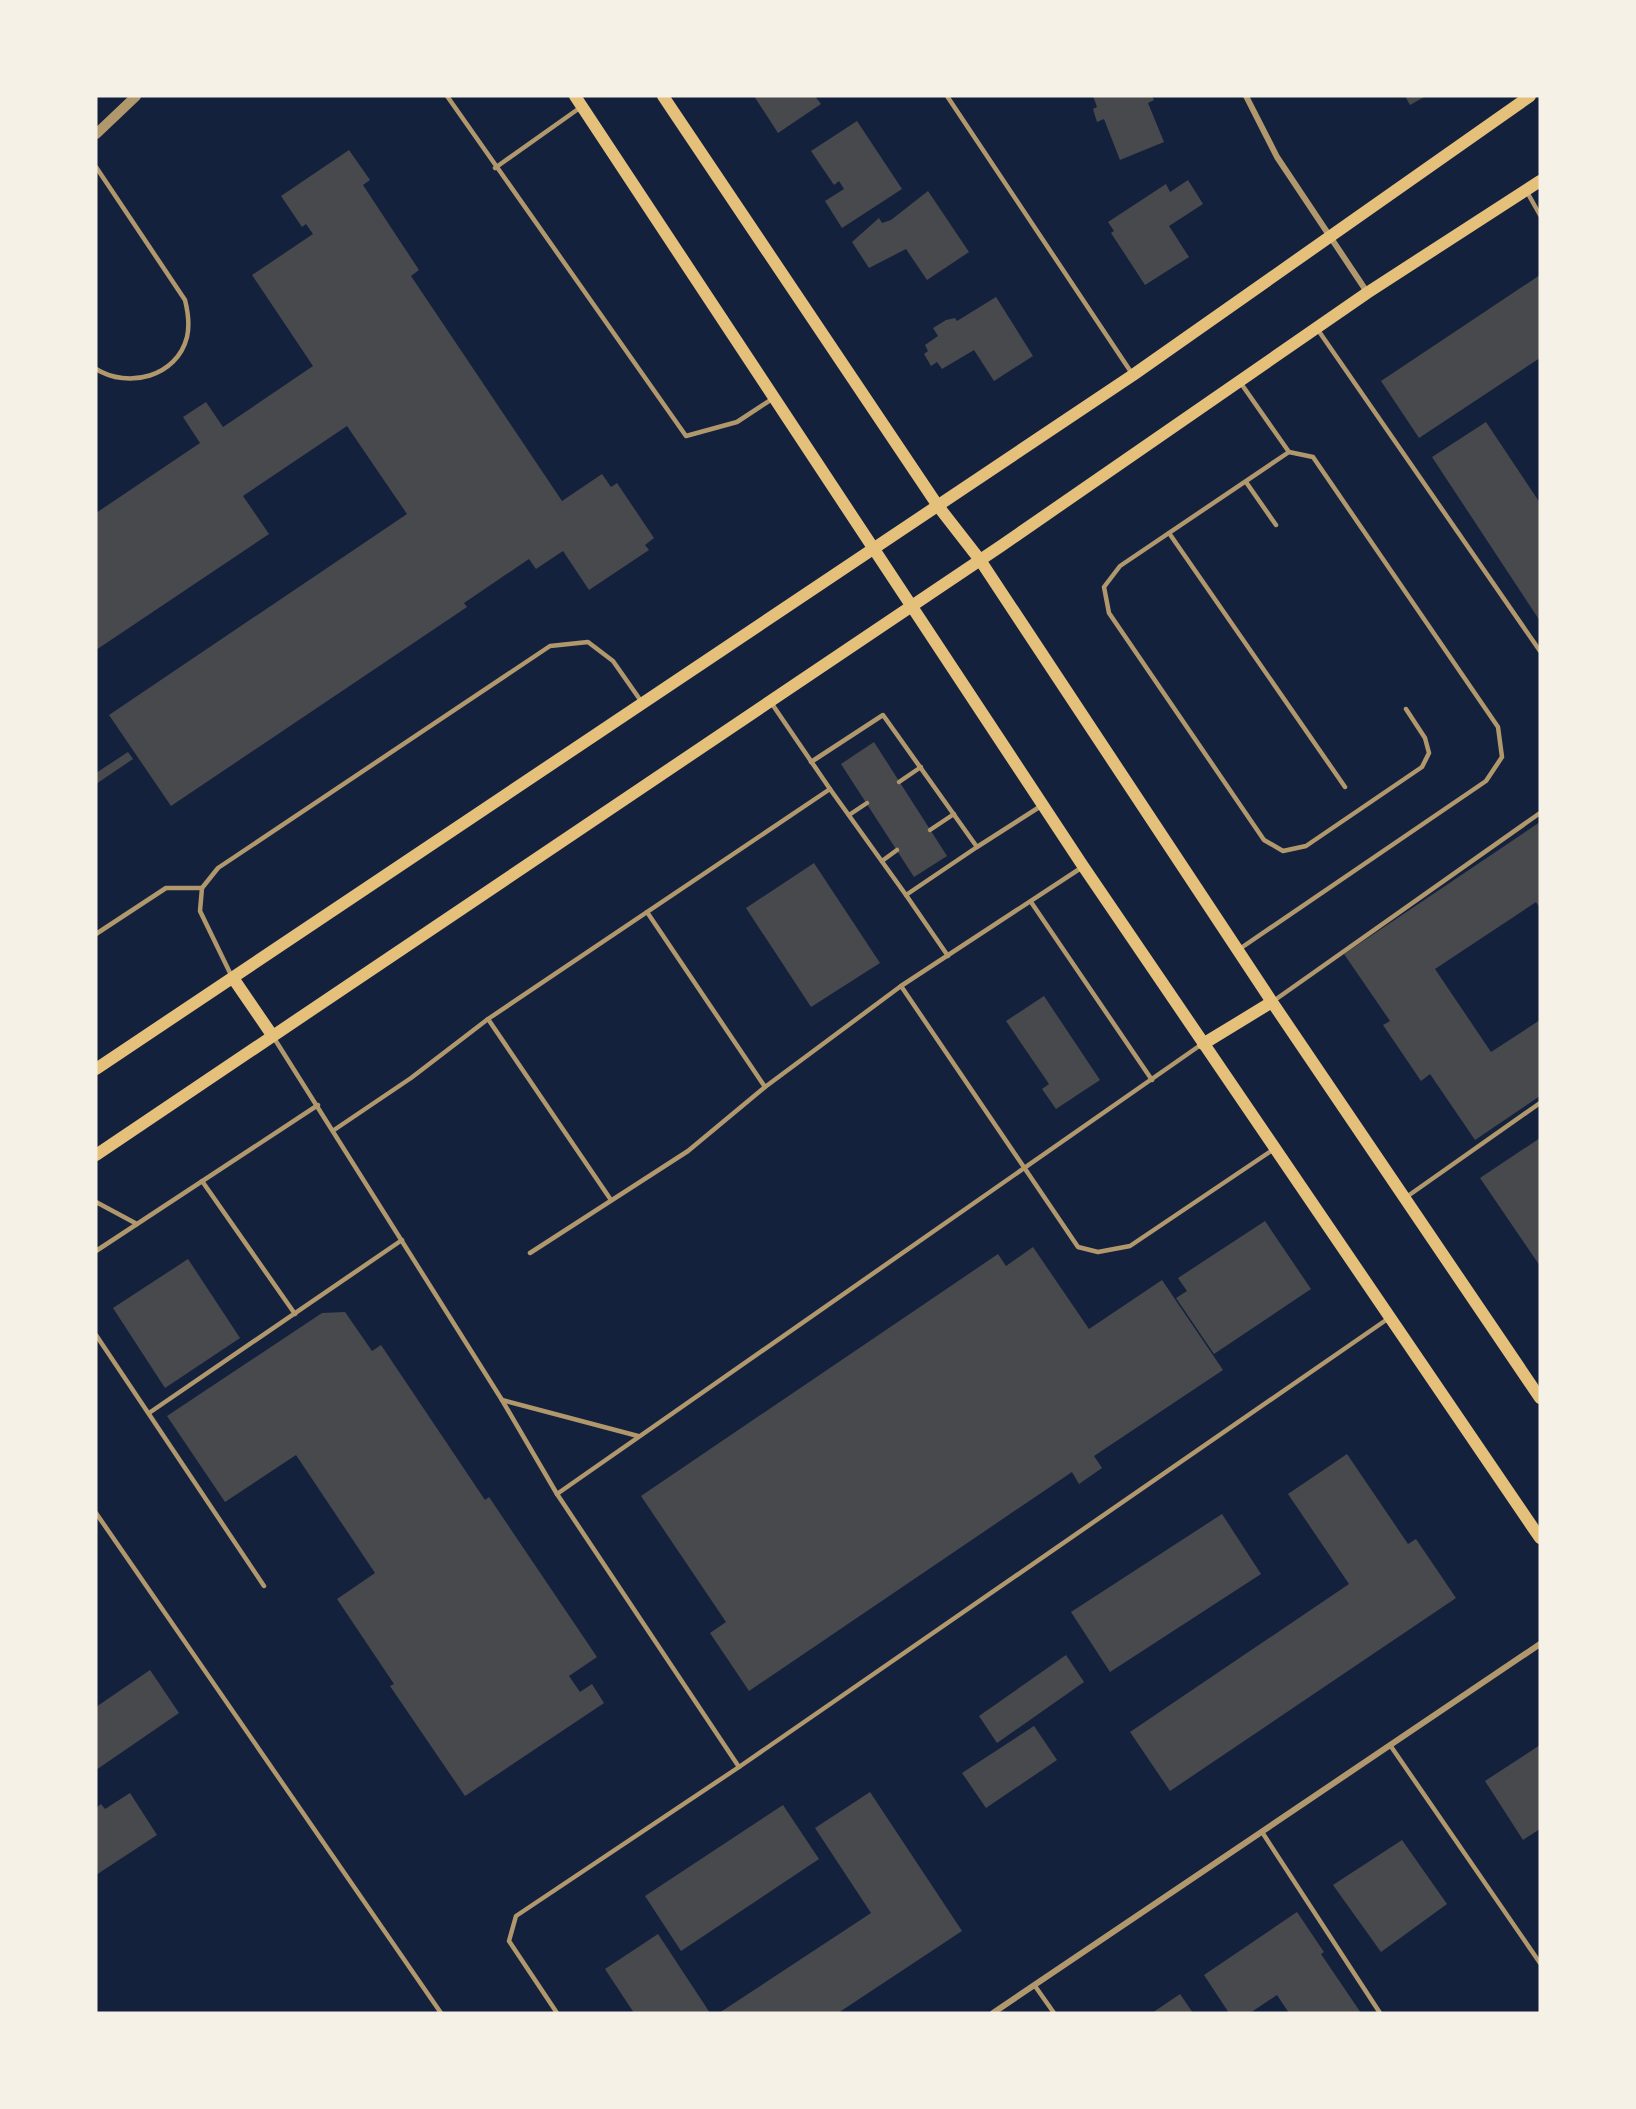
<svg xmlns="http://www.w3.org/2000/svg" width="1636" height="2109" viewBox="0 0 1636 2109" font-family="'Source Serif 4',serif">
<style>
.building{fill:#48494c}
.lines{fill:none;stroke-linecap:round;stroke-linejoin:round}
.service{stroke:#b1986c;stroke-width:4.5}
.minor{stroke:#b1986c;stroke-width:6}
.tertiary{stroke:#b1986c;stroke-width:10}
.secondary{stroke:#e5c07b;stroke-width:12}
</style>
<rect width="100%" height="100%" fill="#14213d"/>
<g class="building">
<polygon points="754,96 815,96 821,104 778,133"/>
<polygon points="1093,96 1152,96 1154,100 1148,103 1164,142 1120,160 1104,119 1097,122 1093,109 1097,107"/>
<polygon points="1405,96 1426,96 1410,105"/>
<polygon points="857,121 902,189 842,228 825,201 844,189 839,181 834,185 811,151"/>
<polygon points="349,150 370,180 363,185 419,270 411,276 562,501 602,474 611,487 617,483 654,538 645,545 649,550 589,590 563,551 536,569 529,559 464,603 467,607 171,806 109,715 407,514 347,426 243,496 269,534 96,650 96,513 200,443 183,417 206,402 223,427 313,366 252,275 313,234 306,224 302,227 281,196"/>
<polygon points="1188,180 1203,204 1169,226 1189,257 1145,285 1111,233 1114,231 1108,222 1166,184 1170,192"/>
<polygon points="928,191 969,252 927,280 906,249 869,268 852,242 879,218 882,223 891,220"/>
<polygon points="1540,275 1540,358 1419,438 1381,381"/>
<polygon points="996,297 1033,356 994,381 974,350 942,369 937,362 931,366 924,354 928,351 925,345 938,336 933,328 946,320 955,318 957,321"/>
<polygon points="1486,422 1540,503 1540,621 1432,457"/>
<polygon points="874,742 947,856 914,877 841,764"/>
<polygon points="128,752 133,759 96,784 96,773"/>
<polygon points="1540,822 1540,908 1536,902 1435,969 1491,1052 1540,1020 1540,1096 1475,1140 1430,1074 1421,1081 1383,1025 1390,1021 1344,954"/>
<polygon points="814,863 880,963 811,1007 746,908"/>
<polygon points="1044,996 1100,1080 1056,1109 1042,1089 1049,1084 1006,1021"/>
<polygon points="1540,1138 1540,1266 1480,1178"/>
<polygon points="1265,1221 1311,1289 1214,1354 1176,1298 1187,1291 1178,1278"/>
<polygon points="1033,1247 1089,1329 1162,1280 1223,1370 1094,1456 1102,1468 1079,1484 1072,1472 749,1691 710,1633 726,1622 641,1496 998,1254 1006,1266"/>
<polygon points="188,1259 240,1338 165,1388 113,1308"/>
<polygon points="345,1312 372,1351 381,1345 485,1500 489,1497 597,1657 569,1676 580,1692 592,1684 604,1703 465,1796 390,1686 394,1684 337,1599 375,1573 296,1455 225,1502 167,1416 322,1313"/>
<polygon points="1347,1454 1408,1544 1416,1539 1456,1598 1170,1791 1130,1732 1349,1584 1288,1494"/>
<polygon points="1222,1514 1261,1574 1110,1672 1071,1612"/>
<polygon points="1066,1655 1084,1682 997,1743 979,1716"/>
<polygon points="150,1670 179,1713 96,1770 96,1707"/>
<polygon points="1034,1726 1057,1760 986,1808 962,1773"/>
<polygon points="1540,1745 1540,1829 1523,1840 1485,1781"/>
<polygon points="870,1792 962,1931 838,2013 719,2013 871,1913 815,1828"/>
<polygon points="130,1793 157,1835 96,1875 96,1808 101,1804 105,1809"/>
<polygon points="783,1805 819,1859 681,1951 645,1896"/>
<polygon points="1402,1840 1447,1904 1381,1952 1333,1885"/>
<polygon points="1297,1912 1324,1952 1321,1954 1361,2013 1289,2013 1277,1995 1250,2013 1229,2013 1204,1975"/>
<polygon points="658,1934 710,2013 634,2013 605,1969"/>
<polygon points="1180,1994 1193,2013 1152,2013"/>
</g>
<g class="lines">
<g class="service">
<polyline points="447,96 686,436 737,422 772,399"/>
<polyline points="947,96 1133,375"/>
<path d="M96,167L185,300C188,312 190,324 187,337C177,377 128,389 96,369"/>
<polyline points="495,168 581,107"/>
<polyline points="1527,192 1540,215"/>
<polyline points="1318,330 1540,651"/>
<polyline points="1289,452 1120,566 1104,587 1109,613 1264,840 1283,851 1306,846 1422,767 1429,753 1425,738 1406,709"/>
<polyline points="1246,482 1276,525"/>
<polyline points="1169,533 1345,787"/>
<polyline points="811,762 883,715 977,847 1041,806"/>
<polyline points="899,782 921,767"/>
<polyline points="830,789 906,895 977,847"/>
<polyline points="849,815 867,803"/>
<polyline points="930,830 954,814"/>
<polyline points="882,861 897,850"/>
<polyline points="906,895 948,956"/>
<polyline points="1031,902 1152,1080"/>
<polyline points="647,912 765,1087 901,986 1081,868"/>
<polyline points="96,934 166,888 202,888"/>
<polyline points="1238,950 1486,781 1502,757 1498,727 1313,457 1289,452 1240,382"/>
<polyline points="232,977 200,911 202,888 218,868 550,646 588,642 613,661 641,701"/>
<polyline points="901,986 1078,1247 1098,1252 1130,1246 1274,1149"/>
<polyline points="1272,1002 1540,813"/>
<polyline points="488,1019 611,1200"/>
<polyline points="274,1038 502,1400 557,1494 1202,1044"/>
<polyline points="334,1130 411,1078 488,1019 830,789 770,701"/>
<polyline points="202,1181 295,1314"/>
<polyline points="1405,1198 1540,1103"/>
<polyline points="96,1202 137,1224"/>
<polyline points="96,1251 318,1105"/>
<polyline points="530,1253 688,1151 765,1087"/>
<polyline points="96,1335 264,1586"/>
<polyline points="502,1400 638,1436"/>
<polyline points="149,1413 402,1240"/>
<polyline points="557,1494 739,1767"/>
<polyline points="96,1513 441,2013"/>
<polyline points="1390,1745 1540,1963"/>
<polyline points="1262,1832 1380,2013"/>
<polyline points="1035,1986 1054,2013"/>
<polyline points="557,2013 509,1941 516,1916 739,1767 1389,1318"/>
</g>
<g class="minor">
<polyline points="1246,96 1277,157 1367,292"/>
<polyline points="993,2013 1540,1644"/>
</g>
<polyline class="tertiary" points="96,134 136,96"/>
<g class="secondary">
<polyline points="575,96 1083,866 1540,1538"/>
<polyline points="663,96 938,506 980,560 1272,1002 1540,1398"/>
<polyline points="233,978 272,1035"/>
<polyline points="1203,1044 1272,1002"/>
<polyline points="96,1069 1133,375 1530,96"/>
<polyline points="96,1155 1001,546 1367,293 1540,181"/>
</g>
</g>
<rect width="1636" height="2109" fill="none" stroke="#f6f1e7" stroke-width="195"/>
</svg>
